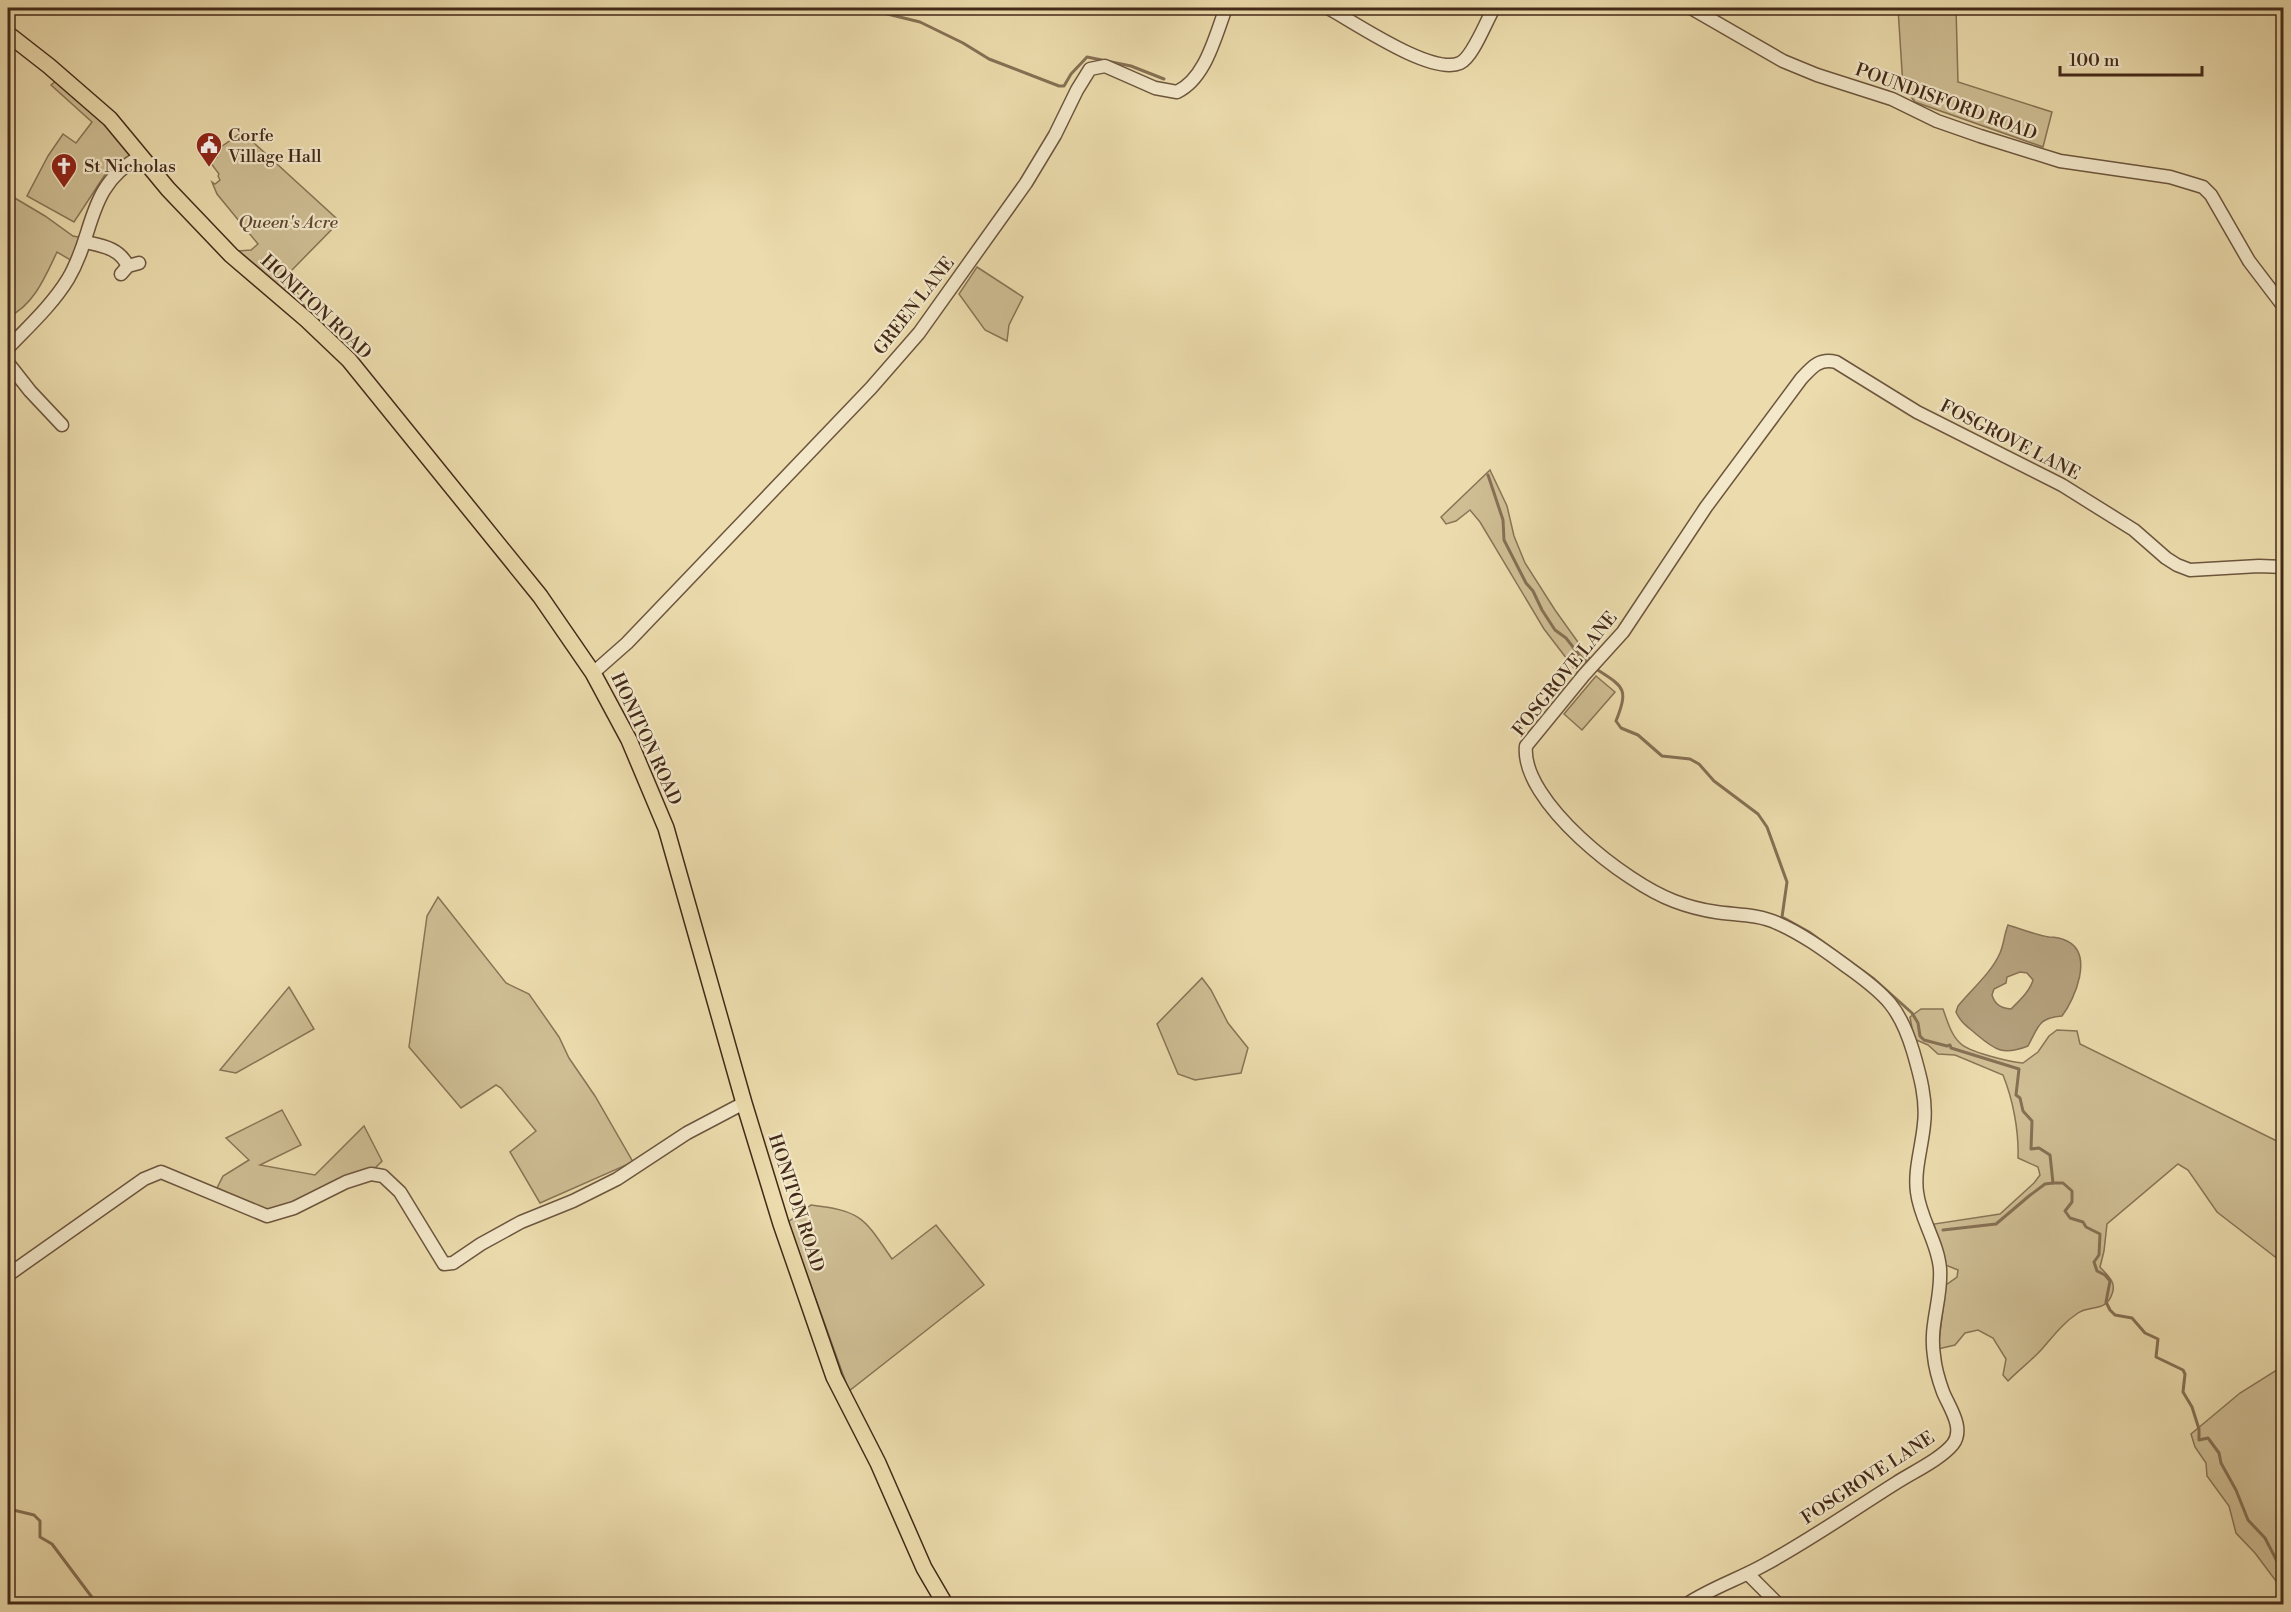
<svg xmlns="http://www.w3.org/2000/svg" width="2291" height="1612" viewBox="0 0 2291 1612" font-family="'Libre Bodoni',serif">
<style>
.green{fill:#cfbe94;stroke:#897456;stroke-width:1.5}
.water{fill:#b39f7b;stroke:#867054;stroke-width:1.5;fill-rule:evenodd}
.lines{fill:none;stroke-linecap:round;stroke-linejoin:round}
.stream{stroke:#867054;stroke-width:3}
.minor-casing{stroke:#6d563e;stroke-width:15}
.major-casing{stroke:#432919;stroke-width:18}
.minor{stroke:#f3e8ca;stroke-width:12}
.major{stroke:#ecdcad;stroke-width:15}
.labels{text-anchor:middle;dominant-baseline:central;stroke-width:4.5;stroke-linejoin:round;paint-order:stroke}
.street-label{font-size:18px;fill:#432919;stroke:#f3e8ca}
.poi-label{font-size:18px;fill:#432919;stroke:#f3e8ca;text-anchor:start}
.park-label{font-size:18px;font-style:italic;fill:#5f4732;stroke:#f3e8ca}
</style>
<rect width="100%" height="100%" fill="#ecdcad"/>
<filter id="stains"><feTurbulence type="fractalNoise" baseFrequency=".00333" numOctaves="4"/><feColorMatrix values="0 0 0 0 .2 0 0 0 0 .09 0 0 0 0 .02 0 0 0 .5 -.17"/></filter>
<radialGradient id="worn" r=".72"><stop offset=".6" stop-color="#630" stop-opacity="0"/><stop offset="1" stop-color="#630" stop-opacity=".3"/></radialGradient>
<g class="green">
<polygon points="1898,8 1956,8 1958,82 2052,112 2043,147 1915,102 1903,87"/>
<polygon points="57,80 100,119 131,156 117,169 114,168 116,158 74,222 27,196 48,156 63,134 76,143 92,122 51,85"/>
<polygon points="242,132 336,218 338,223 291,271 292,283 308,312 237,251 251,250 258,244 217,194 212,182 215,184 220,180 218,176 219,174 210,162 217,157 214,152"/>
<path d="M8,194L45,216L73,236L78,237L84,230L72,261L57,252C45,277 34,305 8,317Z"/>
<polygon points="977,267 1023,297 1009,325 1007,341 985,330 959,294"/>
<polygon points="1490,470 1507,506 1514,536 1525,563 1555,610 1590,659 1577,672 1544,629 1480,522 1470,510 1456,521 1446,524 1441,517"/>
<polygon points="1596,676 1615,692 1582,730 1564,714"/>
<polygon points="438,897 506,983 529,994 559,1037 569,1058 595,1096 633,1162 540,1203 510,1152 536,1131 501,1088 496,1085 461,1108 409,1047 427,916"/>
<polygon points="1202,978 1211,990 1228,1023 1248,1048 1241,1073 1195,1080 1178,1074 1157,1024"/>
<polygon points="289,987 314,1029 236,1073 220,1070"/>
<path d="M1921,1009H1943C1947,1020 1951,1035 1960,1043C1968,1052 2010,1062 2023,1063L2038,1052L2049,1036L2057,1030L2077,1031L2080,1044L2283,1144V1263L2217,1212L2188,1170L2178,1164L2107,1224L2104,1251L2100,1267C2107,1275 2117,1282 2112,1294C2106,1312 2090,1305 2078,1313C2063,1323 2054,1335 2042,1349C2032,1360 2019,1370 2008,1381L2003,1375L2006,1359L1993,1338L1978,1330L1965,1333L1955,1345L1938,1349L1946,1285L1957,1277L1958,1270L1943,1264L1934,1224L2000,1214L2034,1183L2040,1175L2038,1167L2018,1158C2019,1131 2013,1100 2003,1075L1955,1055L1938,1054L1928,1045L1914,1039L1910,1017Z"/>
<polygon points="282,1110 301,1145 260,1165 315,1175 364,1126 382,1161 374,1169 269,1212 217,1188 223,1176 249,1160 226,1138"/>
<path d="M811,1205C862,1211 864,1218 892,1259L936,1225L984,1285L849,1391L788,1222Z"/>
<polygon points="2283,1366 2283,1599 2282,1589 2255,1553 2236,1533 2229,1506 2207,1476 2206,1463 2195,1447 2191,1434 2240,1393"/>
</g>
<path class="water" d="M2008,925C2021,929 2036,935 2049,937C2055,937 2061,938 2067,941C2094,954 2075,999 2062,1016C2038,1018 2039,1026 2028,1046C2003,1056 1995,1050 1976,1034C1967,1026 1961,1023 1956,1012L1958,1006C1971,990 1992,972 2000,953C2004,944 2004,935 2008,925ZM2020,972L2027,973L2033,980C2030,991 2019,1001 2011,1009C2001,1008 1995,1005 1992,995L1994,989L2006,983L2007,977Z"/>
<g class="lines">
<g class="stream">
<polyline points="863,8 920,22 963,43 989,59 1059,86 1064,86 1071,74 1087,57 1131,66 1164,79"/>
<polyline points="1488,475 1503,520 1504,540 1526,583 1533,591 1542,610 1555,630 1566,638 1580,656 1587,662"/>
<path d="M1596,669C1624,687 1629,688 1616,721L1621,728L1638,735L1662,756L1690,759L1699,764L1714,781L1758,814L1767,827L1787,882L1782,917L1809,932L1874,979L1912,1013L1918,1023L1920,1036L1924,1040L1947,1046L1950,1045L1951,1048L2019,1069L2016,1095L2020,1098L2023,1111L2032,1121L2031,1149L2039,1148L2050,1155L2053,1183H2063L2072,1191V1202L2065,1211L2070,1218L2083,1222L2086,1227L2100,1234L2099,1255L2094,1262L2097,1271L2105,1275L2110,1281L2106,1302L2110,1310L2115,1315L2132,1318L2145,1333L2158,1339L2156,1357L2183,1370L2185,1374L2183,1392L2192,1407L2199,1429V1440L2208,1438L2219,1453L2221,1463L2236,1490L2248,1520L2265,1538L2279,1565L2278,1575L2284,1582"/>
<polyline points="1943,1230 1996,1224 2029,1196 2045,1184 2053,1183"/>
<polyline points="8,1506 9,1509 34,1515 40,1521 40,1537 52,1544 97,1604"/>
</g>
<g class="minor-casing">
<g id="minor">
<path d="M1328,8C1354,22 1432,76 1460,63C1473,57 1486,21 1494,8"/>
<polyline points="1691,8 1783,61 1817,75 1892,99 1937,121 1980,136 2060,161 2170,177 2203,187 2211,195 2249,261 2284,307"/>
<path d="M85,242C103,246 119,248 128,266"/>
<polyline points="121,274 128,266 139,263"/>
<path d="M8,348C29,326 52,305 68,279C96,232 85,187 141,156"/>
<polyline points="8,363 30,391 62,425"/>
<path d="M593,673L627,643L871,388L919,333L1026,183L1055,135L1077,90L1090,69L1105,66L1155,88L1177,92C1206,78 1215,36 1226,8"/>
<polyline points="8,1275 144,1179 161,1172 267,1216 294,1208 346,1182 371,1174 383,1176 400,1192 444,1264 453,1263 481,1244 521,1222 573,1201 617,1179 687,1133 744,1103"/>
<polyline points="1748,1574 1778,1604"/>
<path d="M1687,1604C1711,1588 1739,1579 1764,1565C1810,1540 1853,1510 1896,1483C1913,1472 1941,1459 1953,1444C1965,1428 1949,1407 1943,1392C1939,1381 1935,1367 1934,1356C1929,1324 1942,1300 1940,1269C1938,1242 1920,1219 1917,1192C1914,1170 1922,1147 1924,1124C1927,1100 1920,1075 1913,1051C1900,1008 1886,995 1850,969C1828,953 1803,934 1777,923C1758,914 1736,915 1716,912C1702,910 1687,906 1674,901C1627,884 1520,801 1526,746L1584,675L1623,632L1706,507L1801,379C1812,367 1819,358 1836,362L1917,412L2062,485L2134,530L2166,558L2177,565L2190,570L2259,566L2284,567"/>
</g>
</g>
<g class="major-casing">
<polyline id="major" points="8,34 49,66 110,119 168,189 231,255 307,320 349,360 540,596 593,673 629,740 666,828 744,1103 781,1224 834,1377 878,1463 924,1568 945,1604"/>
</g>
<use href="#minor" class="minor"/>
<use href="#major" class="major"/>
</g>
<defs>
<g id="civic-pin" transform="scale(1.35)"><path d="M0 17L-7.5 6A9.5 9.5 0 1 1 7.5 6Z" fill="#8f2418" stroke="#f3e8ca"/><path d="M-.6-6.5H3V-4.5H.6V-3L4-1V1h2V6H-6V1h2V-1L-.6-3ZM-1.2 2.5V6h2.4V2.5Z" fill="#fff"/></g>
<g id="church-pin" transform="scale(1.35)"><path d="M0 17L-7.5 6A9.5 9.5 0 1 1 7.5 6Z" fill="#8f2418" stroke="#f3e8ca"/><path d="M-1.2-6h2.4v3.5h3.3v2.4h-3.3V6h-2.4V-.1h-3.3v-2.4h3.3Z" fill="#fff"/></g>
</defs>
<g fill-rule="evenodd">
<use href="#civic-pin" x="209" y="145"/>
<use href="#church-pin" x="64" y="166"/>
</g>
<g class="labels">
<g class="street-label">
<text transform="translate(1946 102) rotate(20)">POUNDISFORD ROAD</text>
<text transform="translate(914 306) rotate(-52)">GREEN LANE</text>
<text transform="translate(316 307) rotate(43)">HONITON ROAD</text>
<text transform="translate(2010 440) rotate(27)">FOSGROVE LANE</text>
<text transform="translate(1565 674) rotate(-51)">FOSGROVE LANE</text>
<text transform="translate(646 739) rotate(65)">HONITON ROAD</text>
<text transform="translate(796 1203) rotate(72)">HONITON ROAD</text>
<text transform="translate(1868 1478) rotate(-33)">FOSGROVE LANE</text>
</g>
<g class="poi-label">
<text x="228" y="135">Corfe<tspan x="228" dy="21">Village Hall</tspan></text>
<text x="84" y="166">St Nicholas</text>
</g>
<g class="park-label">
<text x="288" y="222">Queen's Acre</text>
</g>
</g>
<rect width="2291" height="1612" fill="none" stroke="#ecdcad" stroke-width="30"/>
<rect x="9" y="9" width="2273" height="1594" fill="none" stroke="#432919" stroke-width="3"/>
<rect x="15" y="15" width="2261" height="1582" fill="none" stroke="#432919" stroke-width="1.5"/>
<path d="M2060 66v9h142v-9" fill="none" stroke="#432919" stroke-width="3"/>
<text x="2069" y="66" font-size="18" fill="#432919" stroke="#f3e8ca" stroke-width="4.5" paint-order="stroke">100 m</text>
<rect width="100%" height="100%" filter="url(#stains)"/>
<rect width="100%" height="100%" fill="url(#worn)"/>
</svg>
